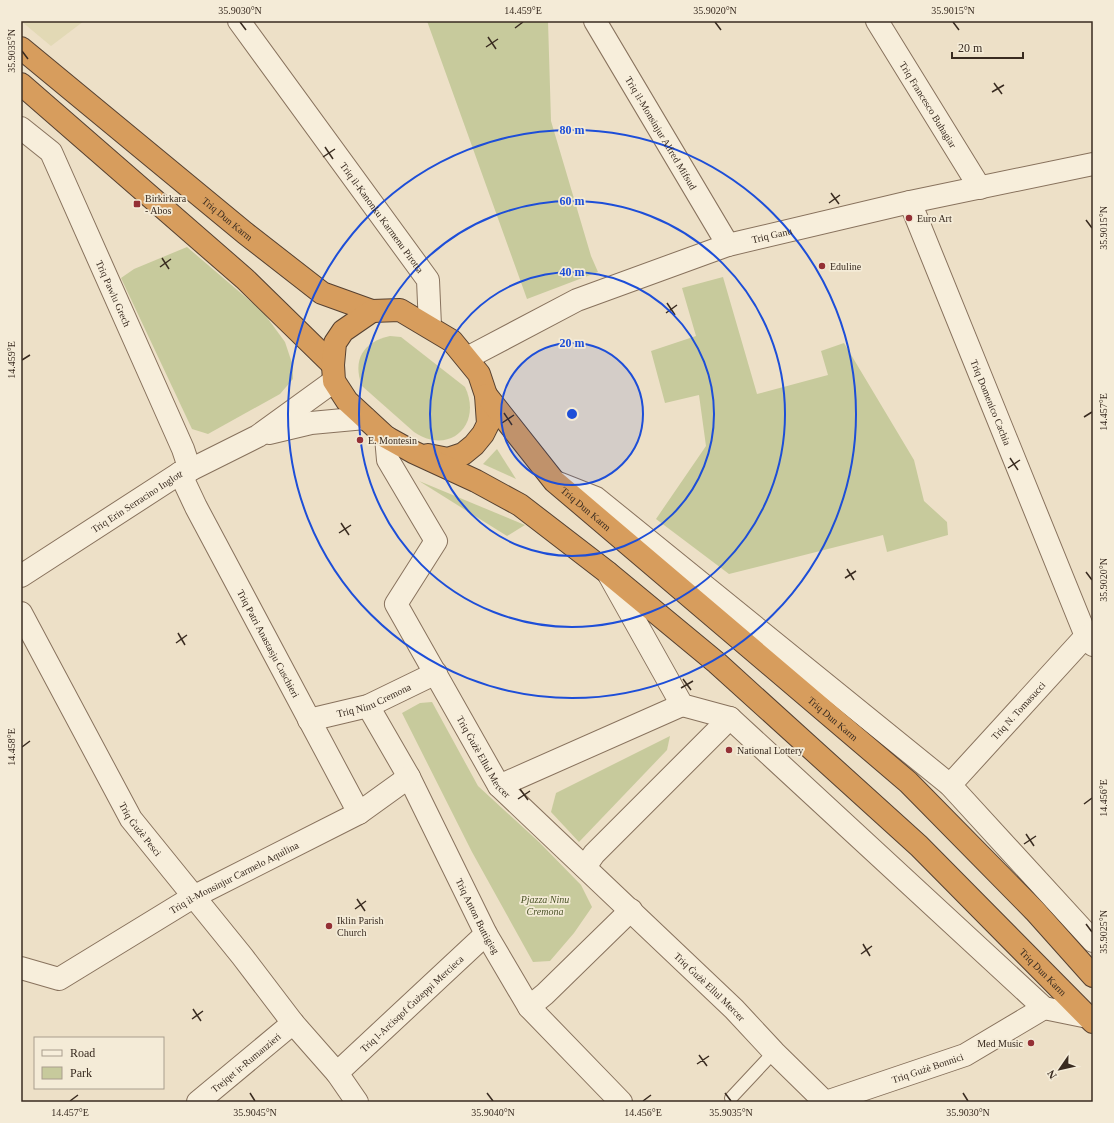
<svg xmlns="http://www.w3.org/2000/svg" width="1114" height="1123" viewBox="0 0 1114 1123" font-family="Georgia,serif">
<style>
.farmland{fill:#e2d9b5}
.green{fill:#c7ca9c}
.lines{fill:none;stroke-linecap:round;stroke-linejoin:round}
.lane-casing{stroke:#88725d;stroke-width:14}
.street-casing{stroke:#88725d;stroke-width:24}
.highway-casing{stroke:#564131;stroke-width:24}
.lane{stroke:#f7eedb;stroke-width:12}
.street{stroke:#f7eedb;stroke-width:22}
.highway{stroke:#d79d5d;stroke-width:22}
.ticks{fill:none;stroke:#392b20;stroke-width:1.5}
.ring{fill:none;stroke:#1d4ed8;stroke-width:2}
.poi-dot{fill:#943035;stroke:#f4ebd7;stroke-width:1.5}
.labels{text-anchor:middle;dominant-baseline:central;stroke-width:3.5;stroke-linejoin:round;paint-order:stroke}
.street-label{font-size:10px;fill:#392b20;stroke:#f4ebd7}
.poi-label{font-size:10px;fill:#392b20;stroke:#f4ebd7;text-anchor:start}
.park-label{font-size:10px;font-style:italic;fill:#4b5428;stroke:#f4ebd7}
.centre{fill:#1d4ed8;stroke:#f4ebd7;stroke-width:2}
.ring-label{font-size:12px;text-anchor:middle;font-weight:bold;fill:#1d4ed8;stroke:#f4ebd7;stroke-width:3.5;stroke-linejoin:round;paint-order:stroke}
.neatline{fill:none;stroke:#392b20;stroke-width:1.5}
.ticks-label{font-size:10px;text-anchor:middle;fill:#392b20}
</style>
<rect width="100%" height="100%" fill="#ede0c7"/>
<polygon class="farmland" points="21,21 84,21 51,46"/>
<g class="green">
<polygon points="427,21 548,21 551,121 591,256 598,272 527,299"/>
<polygon points="187,247 263,312 285,342 293,366 293,379 280,394 208,434 192,429 121,278 134,269"/>
<polygon points="723,277 757,394 828,375 821,351 844,343 914,460 924,501 947,522 948,535 887,552 883,535 729,574 656,519 706,446 699,395 665,403 651,351 696,336 682,288"/>
<path d="M390,336L401,337L465,387C483,425 449,456 414,432L362,386C352,360 363,342 390,336Z"/>
<polygon points="497,449 516,479 483,464"/>
<polygon points="419,481 525,525 507,536"/>
<polygon points="432,702 478,786 539,842 581,885 592,907 574,933 550,961 533,962 472,852 402,713 420,703"/>
<polygon points="670,736 667,750 579,842 551,812 556,793"/>
</g>
<g class="lines">
<g class="lane-casing">
<polyline id="lane" points="731,1098 774,1052"/>
</g>
<g class="street-casing">
<g id="street">
<path id="s1" d="M239,21L428,280L430,326"/>
<path id="s2" d="M595,21L728,245"/>
<path id="s3" d="M877,21L980,188"/>
<path id="s4" d="M21,128L51,152L183,449L190,470"/>
<path id="s5" d="M910,202L1086,636L1093,645"/>
<path id="s6" d="M467,358L577,300L728,245L910,202L1093,164"/>
<polyline points="269,433 311,423 365,418"/>
<path id="s7" d="M386,437L388,460L436,541L396,604L499,786L734,1009L774,1052L825,1102"/>
<path id="s8" d="M180,473L196,507L359,813"/>
<polyline points="558,483 596,498 950,785 1093,941"/>
<polyline points="608,573 682,705 730,718 1044,1008 1088,1017"/>
<path id="s9" d="M21,576L180,473L190,470L258,436L334,381"/>
<path id="s10" d="M21,613L131,819L242,956L293,1023L337,1073L357,1102"/>
<path id="s11" d="M368,706L409,777L486,934L529,1007L621,1102"/>
<path id="s12" d="M309,720L368,706L436,673"/>
<path id="s13" d="M950,785L1086,636"/>
<polyline points="499,786 682,705"/>
<polyline points="585,867 594,854 730,718"/>
<path id="s14" d="M21,968L59,979L193,897L359,813L409,777"/>
<polyline points="529,1007 545,994 631,910"/>
<path id="s15" d="M337,1073L486,934"/>
<path id="s16" d="M198,1102L293,1023"/>
<path id="s17" d="M826,1102L965,1055L1044,1008"/>
</g>
</g>
<g class="highway-casing">
<g id="highway">
<path id="s18" d="M21,48L245,233L322,293L372,311L400,310L452,341L479,374L486,395L488,424L483,434L474,445L463,454L448,459L428,455"/>
<polyline points="21,84 245,279 333,365"/>
<path id="s19" d="M372,311L343,331L335,343L333,365L334,381L347,401L386,437L413,452L476,481L520,505L607,572L717,663L919,846L1093,1022"/>
<path id="s20" d="M486,395L554,481L908,782L1035,911L1093,976"/>
</g>
</g>
<use href="#lane" class="lane"/>
<use href="#street" class="street"/>
<use href="#highway" class="highway"/>
</g>
<path class="ticks" d="M240,22L246,30M715,22L721,30M953,22L959,30M515,28L523,22M488,37L496,49M486,47L498,39M22,51L28,59M994,83L1002,94M992,92L1004,85M325,147L333,159M323,157L335,149M831,193L839,204M829,203L840,195M1086,220L1092,228M162,258L169,269M160,267L171,259M667,303L675,315M666,313L677,305M22,360L30,355M504,413L512,425M1084,417L1092,412M502,423L514,415M1010,458L1018,470M1008,468L1020,460M341,523L349,535M339,533L351,525M847,569L854,580M1086,572L1092,580M845,578L856,571M178,633L185,645M176,643L187,635M683,679L691,690M681,688L693,681M22,747L30,741M520,789L528,800M518,799L530,791M1084,804L1092,798M1026,834L1034,846M1024,844L1036,836M357,899L365,911M355,909L366,901M1086,924L1092,932M863,944L870,956M861,954L872,946M193,1009L201,1021M192,1019L203,1011M699,1055L707,1066M697,1064L709,1056M250,1093L255,1101M487,1093L493,1101M725,1093L731,1101M963,1093L968,1101M70,1101L78,1095M643,1101L651,1095"/>
<circle cx="572" cy="414" r="71" fill="#1d4ed8" fill-opacity=".12"/>
<g class="ring">
<circle cx="572" cy="414" r="71"/>
<circle cx="572" cy="414" r="142"/>
<circle cx="572" cy="414" r="213"/>
<circle cx="572" cy="414" r="284"/>
</g>
<g class="poi-dot">
<rect x="133" y="200" width="8" height="8" rx="2"/>
<circle cx="909" cy="218" r="4"/>
<circle cx="822" cy="266" r="4"/>
<circle cx="360" cy="440" r="4"/>
<circle cx="729" cy="750" r="4"/>
<circle cx="329" cy="926" r="4"/>
<circle cx="1031" cy="1043" r="4"/>
</g>
<g class="labels">
<g class="street-label">
<text stroke="none"><textPath href="#s3" startOffset="98">Triq Francesco Buhagiar</textPath></text>
<text stroke="none"><textPath href="#s2" startOffset="130">Triq il-Monsinjur Alfred Mifsud</textPath></text>
<text stroke="none"><textPath href="#s1" startOffset="243">Triq il-Kanonku Karmenu Pirotta</textPath></text>
<text stroke="none"><textPath href="#s18" startOffset="268">Triq Dun Karm</textPath></text>
<text stroke="none"><textPath href="#s6" startOffset="330">Triq Ganu</textPath></text>
<text stroke="none"><textPath href="#s4" startOffset="193">Triq Pawlu Grech</textPath></text>
<text stroke="none"><textPath href="#s5" startOffset="216">Triq Domenico Cachia</textPath></text>
<text stroke="none"><textPath href="#s9" startOffset="138">Triq Erin Serracino Inglott</textPath></text>
<text stroke="none"><textPath href="#s20" startOffset="152">Triq Dun Karm</textPath></text>
<text stroke="none"><textPath href="#s8" startOffset="192">Triq Patri Anastasju Cuschieri</textPath></text>
<text stroke="none"><textPath href="#s12" startOffset="68">Triq Ninu Cremona</textPath></text>
<text stroke="none"><textPath href="#s13" startOffset="101">Triq N. Tomasucci</textPath></text>
<text stroke="none"><textPath href="#s20" startOffset="476">Triq Dun Karm</textPath></text>
<text stroke="none"><textPath href="#s7" startOffset="368">Triq Ġużè Ellul Mercer</textPath></text>
<text stroke="none"><textPath href="#s10" startOffset="247">Triq Ġużè Pesci</textPath></text>
<text stroke="none"><textPath href="#s14" startOffset="242">Triq il-Monsinjur Carmelo Aquilina</textPath></text>
<text stroke="none"><textPath href="#s11" startOffset="237">Triq Anton Buttigieg</textPath></text>
<text stroke="none"><textPath href="#s19" startOffset="1017">Triq Dun Karm</textPath></text>
<text stroke="none"><textPath href="#s7" startOffset="692">Triq Ġużè Ellul Mercer</textPath></text>
<text stroke="none"><textPath href="#s15" startOffset="102">Triq l-Arċisqof Ġużeppi Mercieca</textPath></text>
<text stroke="none"><textPath href="#s16" startOffset="62">Trejqet ir-Rumanzieri</textPath></text>
<text stroke="none"><textPath href="#s17" startOffset="107">Triq Gużè Bonnici</textPath></text>
</g>
<g class="poi-label">
<text x="145" y="198">Birkirkara<tspan x="145" dy="12">- Abos</tspan></text>
<text x="917" y="218">Euro Art</text>
<text x="830" y="266">Eduline</text>
<text x="368" y="440">E. Montesin</text>
<text x="737" y="750">National Lottery</text>
<text x="337" y="920">Iklin Parish<tspan x="337" dy="12">Church</tspan></text>
<text x="1023" y="1043" text-anchor="end">Med Music</text>
</g>
<g class="park-label">
<text x="545" y="899">Pjazza Ninu<tspan x="545" dy="12">Cremona</tspan></text>
</g>
</g>
<circle cx="572" cy="414" r="6" class="centre"/>
<g class="ring-label">
<text x="572" y="134">80 m</text>
<text x="572" y="205">60 m</text>
<text x="572" y="276">40 m</text>
<text x="572" y="347">20 m</text>
</g>
<rect width="1114" height="1123" fill="none" stroke="#f4ebd7" stroke-width="44"/>
<rect x="34" y="1037" width="130" height="52" fill="#f4ebd7" stroke="#a99e8e"/>
<rect x="42" y="1050" width="20" height="6" fill="#f7eedb" stroke="#a99e8e"/>
<text x="70" y="1057" font-size="12" fill="#392b20">Road</text>
<rect x="42" y="1067" width="20" height="12" fill="#c7ca9c" stroke="#a99e8e"/>
<text x="70" y="1077" font-size="12" fill="#392b20">Park</text>
<g transform="translate(1060 1069) rotate(236)" stroke="#f4ebd7" stroke-width="3" paint-order="stroke">
<path d="M0-3L7 15L0 10L-7 15Z" fill="#392b20"/>
<text y="-6" font-size="11" font-weight="bold" text-anchor="middle" fill="#392b20">N</text>
</g>
<path d="M952 52v6h71v-6" fill="none" stroke="#392b20" stroke-width="2"/>
<text x="958" y="52" font-size="12" fill="#392b20" stroke="#f4ebd7" stroke-width="3" paint-order="stroke">20 m</text>
<rect x="22" y="22" width="1070" height="1079" class="neatline"/>
<g class="ticks-label">
<text x="240" y="14">35.9030°N</text>
<text x="523" y="14">14.459°E</text>
<text x="715" y="14">35.9020°N</text>
<text x="953" y="14">35.9015°N</text>
<text transform="translate(11 51) rotate(-90)" y="4">35.9035°N</text>
<text transform="translate(1103 228) rotate(-90)" y="4">35.9015°N</text>
<text transform="translate(11 360) rotate(-90)" y="4">14.459°E</text>
<text transform="translate(1103 412) rotate(-90)" y="4">14.457°E</text>
<text transform="translate(1103 580) rotate(-90)" y="4">35.9020°N</text>
<text transform="translate(11 747) rotate(-90)" y="4">14.458°E</text>
<text transform="translate(1103 798) rotate(-90)" y="4">14.456°E</text>
<text transform="translate(1103 932) rotate(-90)" y="4">35.9025°N</text>
<text x="70" y="1116">14.457°E</text>
<text x="255" y="1116">35.9045°N</text>
<text x="493" y="1116">35.9040°N</text>
<text x="643" y="1116">14.456°E</text>
<text x="731" y="1116">35.9035°N</text>
<text x="968" y="1116">35.9030°N</text>
</g>
</svg>
